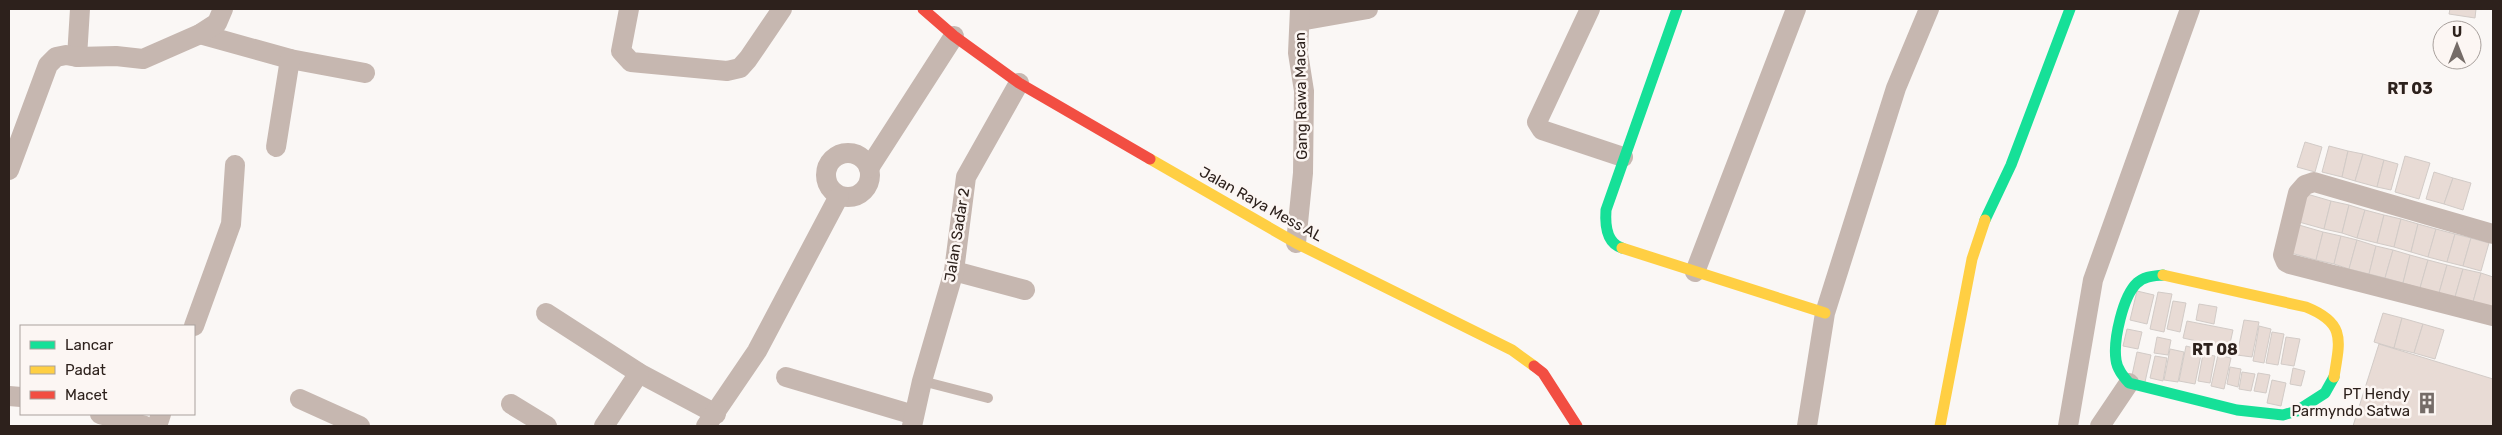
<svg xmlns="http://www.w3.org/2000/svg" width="2502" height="435" viewBox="0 0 2502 435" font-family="Rubik,sans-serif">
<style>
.building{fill:#e8dbd5;stroke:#d2cbc7}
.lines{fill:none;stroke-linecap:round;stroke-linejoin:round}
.lane{stroke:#c6b7b0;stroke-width:10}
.street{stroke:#c6b7b0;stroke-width:20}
.fast{stroke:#16e098;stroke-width:11}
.slow{stroke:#ffcf43;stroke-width:11}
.jam{stroke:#f24e42;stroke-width:11}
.labels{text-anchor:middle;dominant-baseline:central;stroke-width:5;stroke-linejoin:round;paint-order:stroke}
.street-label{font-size:15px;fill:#2d211c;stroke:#fcf6f3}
.poi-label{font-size:15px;fill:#2d211c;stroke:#fcf6f3;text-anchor:end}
.neighbourhood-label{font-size:16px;font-weight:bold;fill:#2d211c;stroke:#fcf6f3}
</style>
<rect width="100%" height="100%" fill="#faf7f5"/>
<g class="building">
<polygon points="2450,9 2476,9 2475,18 2449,14"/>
<polygon points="2305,142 2322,147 2315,172 2297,167"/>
<polygon points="2329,146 2348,151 2342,177 2322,172"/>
<polygon points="2348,151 2363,154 2355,181 2342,177"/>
<polygon points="2363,154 2384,160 2377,187 2355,181"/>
<polygon points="2405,156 2430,163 2419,199 2395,192"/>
<polygon points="2384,160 2398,164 2391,190 2377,187"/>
<polygon points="2434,172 2453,178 2444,204 2426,199"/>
<polygon points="2453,178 2471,183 2463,210 2444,204"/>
<polygon points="2307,194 2331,201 2324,229 2299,222"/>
<polygon points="2331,201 2349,205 2342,233 2324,229"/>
<polygon points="2349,205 2365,210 2357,238 2342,233"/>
<polygon points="2365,210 2384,215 2377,243 2357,238"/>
<polygon points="2384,215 2401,219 2394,247 2377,243"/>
<polygon points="2401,219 2418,224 2411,252 2394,247"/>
<polygon points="2418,224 2436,229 2428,257 2411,252"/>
<polygon points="2299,225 2323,232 2316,260 2291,253"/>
<polygon points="2436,229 2455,234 2447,262 2428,257"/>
<polygon points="2323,232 2341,236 2334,264 2316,260"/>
<polygon points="2455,234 2471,238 2463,266 2447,262"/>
<polygon points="2341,236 2357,240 2349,269 2334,264"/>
<polygon points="2471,238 2489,243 2481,271 2463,266"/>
<polygon points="2357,240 2376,246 2369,274 2349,269"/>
<polygon points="2376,246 2393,250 2385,278 2369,274"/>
<polygon points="2393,250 2410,255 2403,283 2385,278"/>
<polygon points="2410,255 2428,260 2420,288 2403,283"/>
<polygon points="2428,260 2447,265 2439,293 2420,288"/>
<polygon points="2447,265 2463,269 2455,297 2439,293"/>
<polygon points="2463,269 2481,273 2473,302 2455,297"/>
<polygon points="2481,273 2493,277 2493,307 2473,302"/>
<polygon points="2137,291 2154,295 2147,324 2130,320"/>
<polygon points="2158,292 2172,294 2164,332 2150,329"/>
<polygon points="2173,301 2186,303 2180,332 2167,329"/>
<polygon points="2199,304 2217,307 2214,324 2196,320"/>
<polygon points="2383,313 2402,318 2394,348 2374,342"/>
<polygon points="2402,318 2423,324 2414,353 2394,348"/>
<polygon points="2244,320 2259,322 2252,357 2237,355"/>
<polygon points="2187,321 2233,330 2229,348 2183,338"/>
<polygon points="2423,324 2444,330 2435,359 2414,353"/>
<polygon points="2259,326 2271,329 2264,363 2253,361"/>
<polygon points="2127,329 2142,332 2138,349 2123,346"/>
<polygon points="2272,332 2284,334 2278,365 2266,363"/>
<polygon points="2157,337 2171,340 2168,355 2154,353"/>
<polygon points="2286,337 2300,339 2294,366 2281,364"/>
<polygon points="2379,344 2493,379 2493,426 2353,426"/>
<polygon points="2186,346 2202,350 2195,384 2179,381"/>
<polygon points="2170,349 2184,352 2178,382 2164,380"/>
<polygon points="2137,352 2151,355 2145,382 2131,380"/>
<polygon points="2203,354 2215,356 2210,383 2198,381"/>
<polygon points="2218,355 2231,358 2224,389 2211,386"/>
<polygon points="2155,356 2167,358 2163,381 2150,378"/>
<polygon points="2230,367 2241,369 2238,387 2227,384"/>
<polygon points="2293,368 2305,371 2301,386 2290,384"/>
<polygon points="2242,372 2255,374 2251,391 2239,389"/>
<polygon points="2258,373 2270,375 2266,393 2254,391"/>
<polygon points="2272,380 2286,383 2281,406 2267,403"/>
</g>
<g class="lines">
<polyline class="lane" points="922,381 988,398"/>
<g class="street">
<polyline points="629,9 621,51 631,62 727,71 740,68 748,59 782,9"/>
<polyline points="1590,9 1537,122 1542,130 1623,157"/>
<polyline points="1300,21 1368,9"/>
<polyline points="200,34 290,59 365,73"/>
<polyline points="77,57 80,9"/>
<polyline points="276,147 290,59"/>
<circle cx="848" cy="175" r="22"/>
<polyline points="869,168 954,36"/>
<polyline points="9,170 48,65 56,57 66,55 77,57 116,56 143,59 200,34 217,23 223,9"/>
<polyline points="2493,234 2314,182 2305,185 2298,193 2283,255 2286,262 2290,264 2493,316"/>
<polyline points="1296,243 1303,173 1304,91 1298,53 1300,9"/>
<polyline points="954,271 1025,290"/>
<polyline points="1695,272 1796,9"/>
<polyline points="546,313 639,373 716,414"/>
<polyline points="194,326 231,224 235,165"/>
<polyline points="786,377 914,415"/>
<polyline points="9,396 21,397"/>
<polyline points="300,399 360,426"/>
<polyline points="511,404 547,426"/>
<polyline points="100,414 145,426"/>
<polyline points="157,426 161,414"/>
<polyline points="604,426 639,373"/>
<polyline points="706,426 757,351 839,196"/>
<polyline points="912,426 922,381 954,271 966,177 1019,83"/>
<polyline points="1807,426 1825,313 1896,88 1929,9"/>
<polyline points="2068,426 2093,280 2190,9"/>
<polyline points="2100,426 2129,383"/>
</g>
<g class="fast">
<polyline points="1985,220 2011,165 2070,9"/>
<path d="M1622,248C1606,243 1605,224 1606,210L1677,9"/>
<path d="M2163,275C2154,276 2144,276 2137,283C2123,296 2113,340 2116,360C2117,369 2123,376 2129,383L2237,410L2283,415L2297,411L2325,393L2334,377"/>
</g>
<g class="slow">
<polyline points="1150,159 1296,243 1512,350 1534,366"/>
<polyline points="1622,248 1825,313"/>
<path d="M2163,275L2306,307C2346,323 2340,340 2334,377"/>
<polyline points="1940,426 1972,259 1985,220"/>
</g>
<g class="jam">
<polyline points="923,9 954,36 1019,83 1150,159"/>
<polyline points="1534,366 1543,373 1577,426"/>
</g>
</g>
<defs>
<g id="building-bare" transform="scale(1.725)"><path d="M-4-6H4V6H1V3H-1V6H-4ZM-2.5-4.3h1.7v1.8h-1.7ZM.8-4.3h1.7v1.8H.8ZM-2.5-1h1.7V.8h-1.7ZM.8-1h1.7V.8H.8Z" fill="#756c68" stroke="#fcf6f3" stroke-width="2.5" paint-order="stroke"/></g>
</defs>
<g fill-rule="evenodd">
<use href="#building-bare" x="2427" y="403"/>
</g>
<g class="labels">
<g class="street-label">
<text transform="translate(1301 96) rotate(-91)">Gang Rawa Macan</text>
<text transform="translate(1261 204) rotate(29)">Jalan Raya Mess AL</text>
<text transform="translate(957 235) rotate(-81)">Jalan Sadar 2</text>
</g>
<g class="poi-label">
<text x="2410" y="394">PT Hendy<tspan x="2410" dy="17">Parmyndo Satwa</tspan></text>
</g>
<g class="neighbourhood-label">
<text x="2410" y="88">RT 03</text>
<text x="2215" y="349">RT 08</text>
</g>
</g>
<rect width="2502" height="435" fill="none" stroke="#2d211c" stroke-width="20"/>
<rect x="20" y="325" width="175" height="90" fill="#fcf6f3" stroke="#a9a19d"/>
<rect x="30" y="341" width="25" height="8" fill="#16e098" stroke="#a9a19d"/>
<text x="65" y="350" font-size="15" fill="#2d211c">Lancar</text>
<rect x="30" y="366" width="25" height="8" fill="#ffcf43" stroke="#a9a19d"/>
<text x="65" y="375" font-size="15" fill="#2d211c">Padat</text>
<rect x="30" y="391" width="25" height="8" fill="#f24e42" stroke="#a9a19d"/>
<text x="65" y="400" font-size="15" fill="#2d211c">Macet</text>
<g transform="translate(2457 45)"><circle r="24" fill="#fcf6f3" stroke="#a9a19d"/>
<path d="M0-4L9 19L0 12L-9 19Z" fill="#756c68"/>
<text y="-8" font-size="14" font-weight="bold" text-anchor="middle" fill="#2d211c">U</text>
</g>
</svg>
